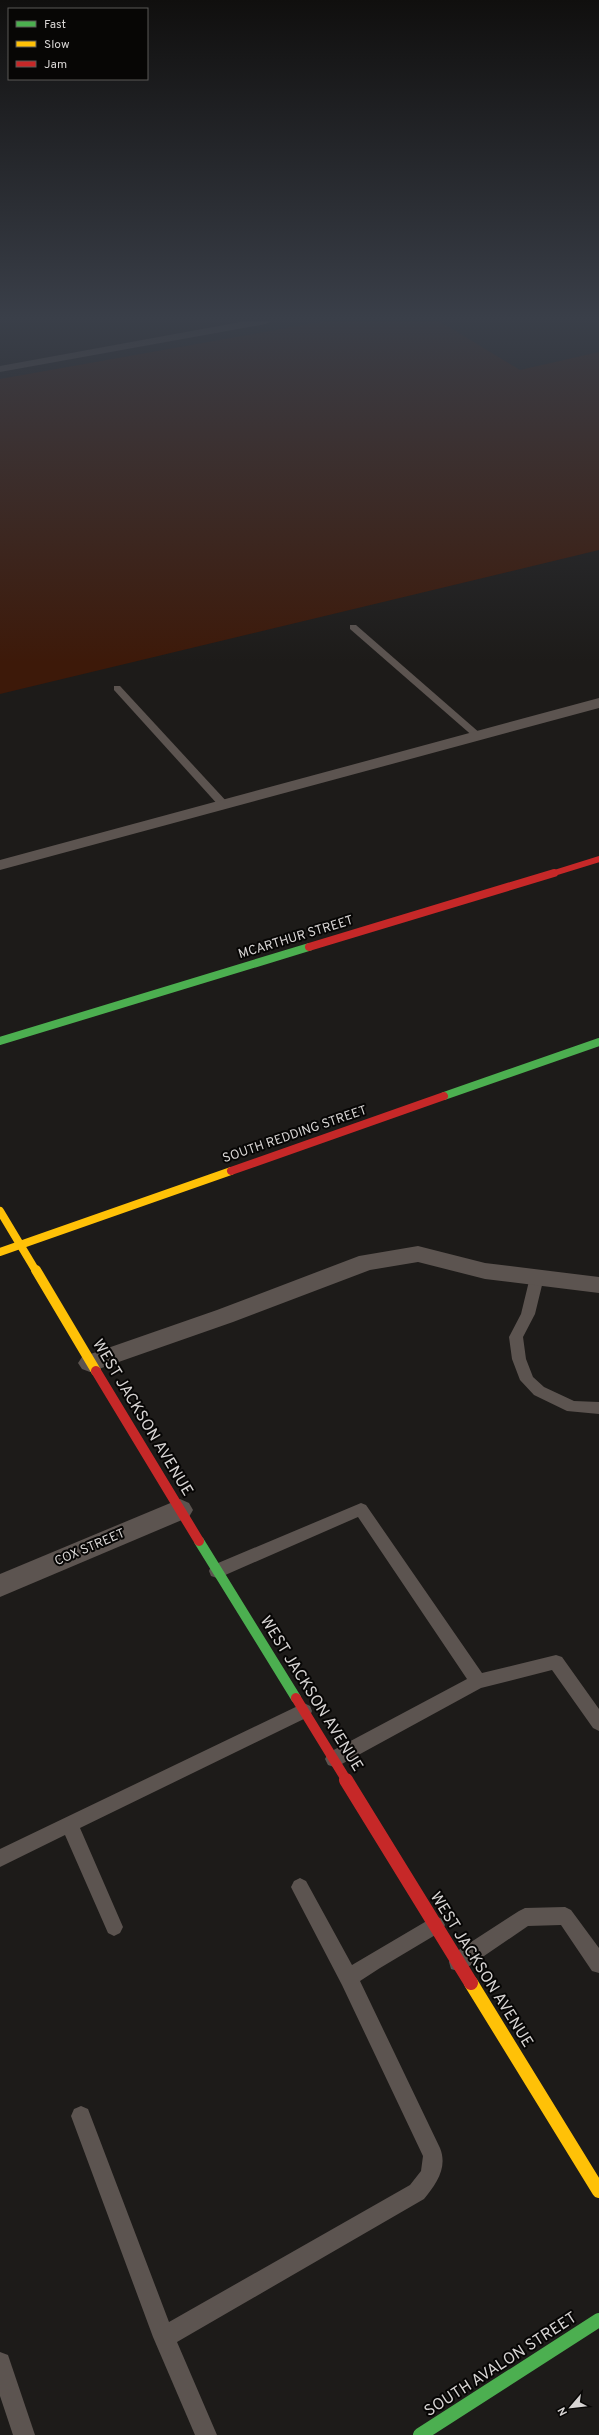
<svg xmlns="http://www.w3.org/2000/svg" width="599" height="2435" viewBox="0 0 599 2435" font-family="Overpass,sans-serif">
<style>
.green{fill:#3d1909}
.lines{fill:none;stroke-linecap:round;stroke-linejoin:round}
.lane{fill:#5c5450;fill-rule:evenodd}
.street{fill:#5c5450;fill-rule:evenodd}
.fast-far2{stroke:#4caf50;stroke-width:8}
.fast-far1{stroke:#4caf50;stroke-width:10}
.fast{stroke:#4caf50;stroke-width:14}
.slow-far2{stroke:#ffc107;stroke-width:8}
.slow-far1{stroke:#ffc107;stroke-width:10}
.slow{stroke:#ffc107;stroke-width:14}
.jam-far3{stroke:#c62828;stroke-width:6}
.jam-far2{stroke:#c62828;stroke-width:8}
.jam-far1{stroke:#c62828;stroke-width:10}
.jam{stroke:#c62828;stroke-width:14}
.labels{text-anchor:middle;dominant-baseline:central;stroke-width:4;stroke-linejoin:round;paint-order:stroke}
.street-label{font-size:13px;fill:#d7d4d3;stroke:#070605}
.near-street-label{font-size:16px;fill:#d7d4d3;stroke:#070605}
</style>
<rect width="100%" height="100%" fill="#1d1b19"/>
<polygon class="green" points="326,321 439,321 520,370 599,352 599,550 0,694 0,379"/>
<g class="lines">
<g class="lane">
<polygon points="350,625 356,625 481,734 481,738 475,738 350,629"/>
<polygon points="114,686 120,686 228,803 228,807 220,807 114,690"/>
<polygon points="537,1272 542,1274 544,1277 535,1314 523,1337 526,1359 533,1377 544,1387 574,1401 599,1402 599,1414 567,1411 534,1395 520,1380 512,1359 509,1337 521,1314 530,1277 532,1274"/>
<polygon points="361,1503 366,1505 482,1673 556,1655 562,1657 599,1709 599,1731 593,1728 552,1670 481,1688 340,1765 334,1767 328,1765 325,1759 328,1753 467,1679 358,1517 223,1576 217,1578 211,1576 209,1571 211,1566"/>
<polygon points="304,1703 310,1706 312,1711 310,1716 80,1828 123,1927 120,1933 114,1936 108,1933 65,1835 0,1867 0,1849"/>
<path d="M300,1878L306,1881L352,1965L430,1919L436,1916L442,1919L445,1925L442,1931L380,1968L360,1981L440,2148C448,2168 436,2184 424,2199L177,2342L217,2435H195L153,2337L71,2116L74,2109L81,2106L88,2109L169,2322L410,2185L421,2171L423,2156L342,1985L294,1893L291,1887L294,1881Z"/>
<polygon points="565,1907 571,1910 599,1948 599,1973 592,1971 561,1925 528,1926 465,1969 458,1971 451,1969 449,1962 451,1955 519,1911 525,1908"/>
<polygon points="0,2352 8,2355 35,2435 13,2435 0,2396"/>
</g>
<g class="street">
<polygon points="246,321 271,321 266,324 0,372 0,366"/>
<polygon points="599,698 599,708 0,870 0,860"/>
<polygon points="418,1246 485,1263 599,1277 599,1293 485,1279 418,1262 370,1270 233,1322 90,1372 82,1369 78,1363 82,1357 217,1310 359,1256"/>
<polygon points="180,1499 189,1503 193,1510 189,1517 0,1597 0,1574"/>
</g>
<g class="fast-far2">
<polyline points="0,1041 309,947"/>
<polyline points="444,1096 599,1042"/>
</g>
<polyline class="fast-far1" points="199,1541 296,1698"/>
<polyline class="fast" points="420,2435 599,2320"/>
<g class="slow-far2">
<polyline points="0,1211 36,1271"/>
<polyline points="0,1252 231,1171"/>
</g>
<polyline class="slow-far1" points="36,1270 96,1371"/>
<polyline class="slow" points="471,1983 599,2191"/>
<polyline class="jam-far3" points="551,874 599,859"/>
<g class="jam-far2">
<polyline points="309,947 554,873"/>
<polyline points="231,1171 444,1096"/>
</g>
<g class="jam-far1">
<polyline points="96,1371 199,1541"/>
<polyline points="296,1698 347,1781"/>
</g>
<polyline class="jam" points="346,1780 471,1983"/>
</g>
<linearGradient id="sky" x2="0" y2="1"><stop stop-color="#100f0e"/><stop offset="0.48" stop-color="#3a3f49"/><stop offset="1" stop-color="#3a3f49" stop-opacity="0"/></linearGradient>
<rect width="599" height="662" fill="url(#sky)"/>
<g class="labels">
<g class="street-label">
<text transform="translate(296 938) rotate(-17)">MCARTHUR STREET</text>
<text transform="translate(295 1135) rotate(-19)">SOUTH REDDING STREET</text>
<text transform="translate(90 1548) rotate(-23)">COX STREET</text>
</g>
<g class="near-street-label">
<text transform="translate(142 1418) rotate(59)">WEST JACKSON AVENUE</text>
<text transform="translate(311 1694) rotate(58)">WEST JACKSON AVENUE</text>
<text transform="translate(481 1970) rotate(58)">WEST JACKSON AVENUE</text>
<text transform="translate(501 2365) rotate(-33)">SOUTH AVALON STREET</text>
</g>
</g>
<rect x="8" y="8" width="140" height="72" fill="#070605" stroke="#5a5857"/>
<rect x="16" y="21" width="20" height="6" fill="#4caf50" stroke="#5a5857"/>
<text x="44" y="28" font-size="12" fill="#d7d4d3">Fast</text>
<rect x="16" y="41" width="20" height="6" fill="#ffc107" stroke="#5a5857"/>
<text x="44" y="48" font-size="12" fill="#d7d4d3">Slow</text>
<rect x="16" y="61" width="20" height="6" fill="#c62828" stroke="#5a5857"/>
<text x="44" y="68" font-size="12" fill="#d7d4d3">Jam</text>
<g transform="translate(571 2407) rotate(242)" stroke="#070605" stroke-width="3" paint-order="stroke">
<path d="M0-3L7 15L0 10L-7 15Z" fill="#d7d4d3"/>
<text y="-6" font-size="11" font-weight="bold" text-anchor="middle" fill="#d7d4d3">N</text>
</g>
</svg>
